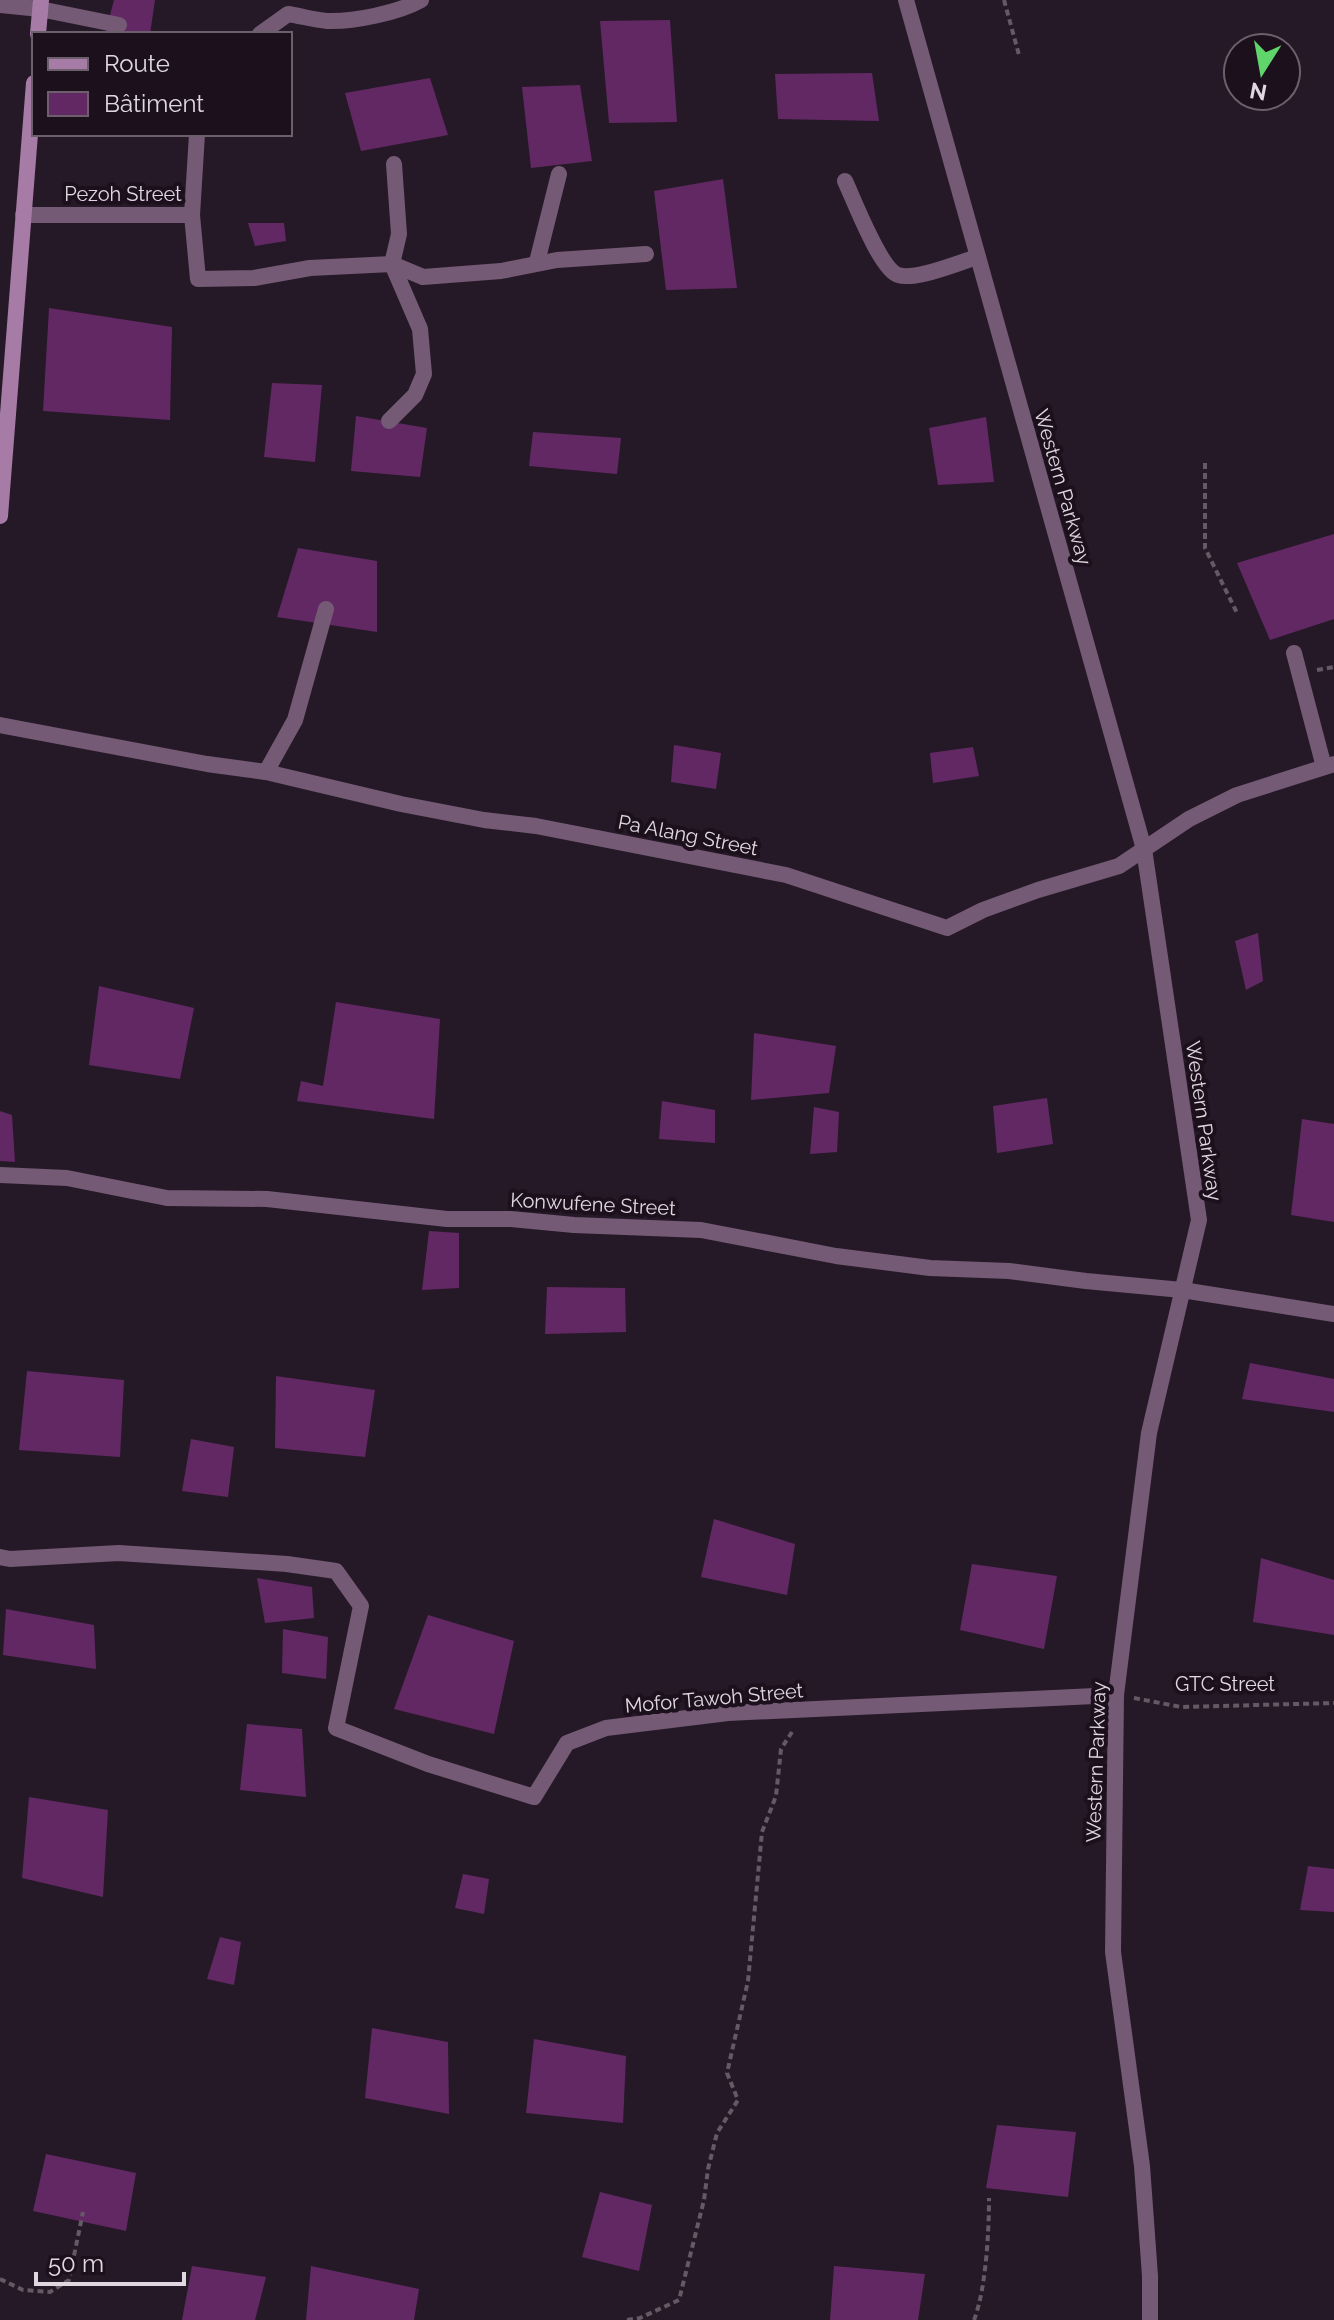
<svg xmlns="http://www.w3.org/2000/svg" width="1334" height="2320" viewBox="0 0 1334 2320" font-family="Raleway,sans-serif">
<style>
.building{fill:#612864}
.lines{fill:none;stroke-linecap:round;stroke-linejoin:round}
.path{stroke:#655966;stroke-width:4;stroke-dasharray:6 4;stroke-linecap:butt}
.street{stroke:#745a75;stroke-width:16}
.secondary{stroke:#a67ca7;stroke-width:16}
.labels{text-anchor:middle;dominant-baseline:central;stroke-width:8;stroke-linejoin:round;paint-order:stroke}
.street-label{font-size:20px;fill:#e0d7e1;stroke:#1d101d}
</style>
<rect width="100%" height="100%" fill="#261927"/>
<g class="building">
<polygon points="114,0 155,0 150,34 105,34"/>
<polygon points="670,20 677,122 609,123 600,21"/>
<polygon points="872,73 879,121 778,119 775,74"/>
<polygon points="430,78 448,135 361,151 345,93"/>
<polygon points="580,85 592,161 531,168 522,87"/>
<polygon points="723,179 737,288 666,290 654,191"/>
<polygon points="248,223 284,223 286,241 255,246"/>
<polygon points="49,308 172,327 170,420 43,411"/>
<polygon points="272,383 322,385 315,462 264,457"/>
<polygon points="356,416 427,428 420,477 351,471"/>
<polygon points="986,417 994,482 938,485 929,428"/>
<polygon points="533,432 621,438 617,474 529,466"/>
<polygon points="1334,534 1334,619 1270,640 1237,563"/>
<polygon points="298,548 377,561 377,632 277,617"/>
<polygon points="674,745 721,753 716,789 671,782"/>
<polygon points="973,747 979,776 933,783 930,753"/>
<polygon points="1258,933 1263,981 1246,990 1235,941"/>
<polygon points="99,986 194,1008 180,1079 89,1065"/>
<polygon points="336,1002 440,1019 434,1119 297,1101 301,1081 323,1086"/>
<polygon points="754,1033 836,1046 829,1093 751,1100"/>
<polygon points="1047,1098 1053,1144 997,1153 993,1106"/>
<polygon points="662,1101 715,1110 715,1143 659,1139"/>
<polygon points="814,1107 839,1112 837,1152 810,1154"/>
<polygon points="0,1111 12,1115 15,1162 0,1161"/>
<polygon points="1302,1119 1334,1124 1334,1222 1291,1215"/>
<polygon points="429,1231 459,1233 459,1288 422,1290"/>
<polygon points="547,1287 625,1288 626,1332 545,1334"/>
<polygon points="1250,1363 1334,1379 1334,1412 1242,1399"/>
<polygon points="27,1371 124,1380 120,1457 19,1450"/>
<polygon points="276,1376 375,1390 365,1457 275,1448"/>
<polygon points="191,1439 234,1447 228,1497 182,1491"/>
<polygon points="714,1519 795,1544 787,1595 701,1577"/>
<polygon points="1261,1558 1334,1580 1334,1635 1253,1622"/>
<polygon points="972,1564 1057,1576 1044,1649 960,1630"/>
<polygon points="257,1578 312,1587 314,1618 265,1623"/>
<polygon points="6,1609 94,1625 96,1669 3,1655"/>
<polygon points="428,1615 514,1641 494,1734 394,1709"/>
<polygon points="283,1629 328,1637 326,1679 282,1673"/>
<polygon points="247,1724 302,1729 306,1797 240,1790"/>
<polygon points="29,1797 108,1810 103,1897 22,1878"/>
<polygon points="1308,1866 1334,1869 1334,1912 1300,1910"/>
<polygon points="463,1874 489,1879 484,1914 455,1908"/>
<polygon points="220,1937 241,1942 234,1985 207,1979"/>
<polygon points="372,2028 448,2042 449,2114 365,2098"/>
<polygon points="534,2039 626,2056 623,2123 526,2113"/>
<polygon points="997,2125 1076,2132 1068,2197 986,2188"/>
<polygon points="46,2154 136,2173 126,2231 33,2211"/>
<polygon points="600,2192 652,2205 639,2271 582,2257"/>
<polygon points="192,2266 266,2277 255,2320 182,2320"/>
<polygon points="311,2266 419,2289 414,2320 306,2320"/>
<polygon points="834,2266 925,2274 918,2320 830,2320"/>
</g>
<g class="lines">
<g class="path">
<polyline points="1004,0 1019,55"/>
<polyline points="1205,463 1205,548 1238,615"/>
<polyline points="1317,670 1334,667"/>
<polyline points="1134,1698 1181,1707 1334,1703"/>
<polyline points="0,2279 23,2290 50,2292 69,2280 83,2212"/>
<polyline points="627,2320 640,2318 679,2300 704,2200 708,2169 717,2133 738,2100 727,2073 748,1981 762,1832 776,1796 781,1749 792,1732"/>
<path d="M974,2320C986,2289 989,2232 989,2198"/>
</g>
<g class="street">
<polyline points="906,0 1144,849 1199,1220 1149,1433 1116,1695 1113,1952 1142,2166 1150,2276 1150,2320"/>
<polyline points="0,5 40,9 119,25"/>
<path d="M260,34L288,14C301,16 314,20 327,21C353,22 398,13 421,0"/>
<path d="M845,181C854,200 880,269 898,275C916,281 959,262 978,257"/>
<polyline points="23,215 192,215 197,134"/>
<polyline points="192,215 198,279 254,278 310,268 392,264 423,277 501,271 557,260 646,254"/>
<polyline points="537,262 559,174"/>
<polyline points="389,421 415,395 424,374 420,329 392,264 399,234 394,164"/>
<polyline points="1294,653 1324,767"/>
<polyline points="0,725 207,764 266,772 401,804 484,820 536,826 786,875 947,928 983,910 1038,890 1119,866 1189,819 1237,795 1334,764"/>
<polyline points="266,772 295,720 326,609"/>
<polyline points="0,1175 67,1178 167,1198 267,1199 447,1219 511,1219 574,1225 701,1230 836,1256 930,1268 1009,1271 1086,1281 1182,1290 1334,1314"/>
<polyline points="0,1557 10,1559 119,1553 287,1564 336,1571 361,1606 336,1728 428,1764 534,1797 567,1743 606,1728 728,1713 1116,1695"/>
</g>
<g class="secondary">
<polyline points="38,34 41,0"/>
<polyline points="0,516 34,83"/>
</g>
</g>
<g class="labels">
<g class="street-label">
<text x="123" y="194">Pezoh Street</text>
<text transform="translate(1063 487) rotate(74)">Western Parkway</text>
<text transform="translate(688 835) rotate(11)">Pa Alang Street</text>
<text transform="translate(1204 1121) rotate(82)">Western Parkway</text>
<text transform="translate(593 1204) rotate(3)">Konwufene Street</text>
<text x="1225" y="1684">GTC Street</text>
<text transform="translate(714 1698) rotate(-5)">Mofor Tawoh Street</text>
<text transform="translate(1096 1762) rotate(-88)">Western Parkway</text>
</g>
</g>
<rect x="32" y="32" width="260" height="104" fill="#1d101d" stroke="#6b606b" stroke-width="2"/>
<rect x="48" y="58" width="40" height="12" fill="#a67ca7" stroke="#6b606b" stroke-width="2"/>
<text x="104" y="72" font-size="24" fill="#e0d7e1">Route</text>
<rect x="48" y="92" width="40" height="24" fill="#612864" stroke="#6b606b" stroke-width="2"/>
<text x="104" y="112" font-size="24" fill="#e0d7e1">Bâtiment</text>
<g transform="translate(1262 72) rotate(191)"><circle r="38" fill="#1d101d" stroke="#6b606b" stroke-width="2"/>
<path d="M0-6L14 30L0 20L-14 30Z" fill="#60d56b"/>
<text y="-12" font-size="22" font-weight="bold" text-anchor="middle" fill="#e0d7e1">N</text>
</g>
<path d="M36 2272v12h148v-12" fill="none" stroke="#e0d7e1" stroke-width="4"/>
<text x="48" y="2272" font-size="24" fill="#e0d7e1" stroke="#1d101d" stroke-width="6" paint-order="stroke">50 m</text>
</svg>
